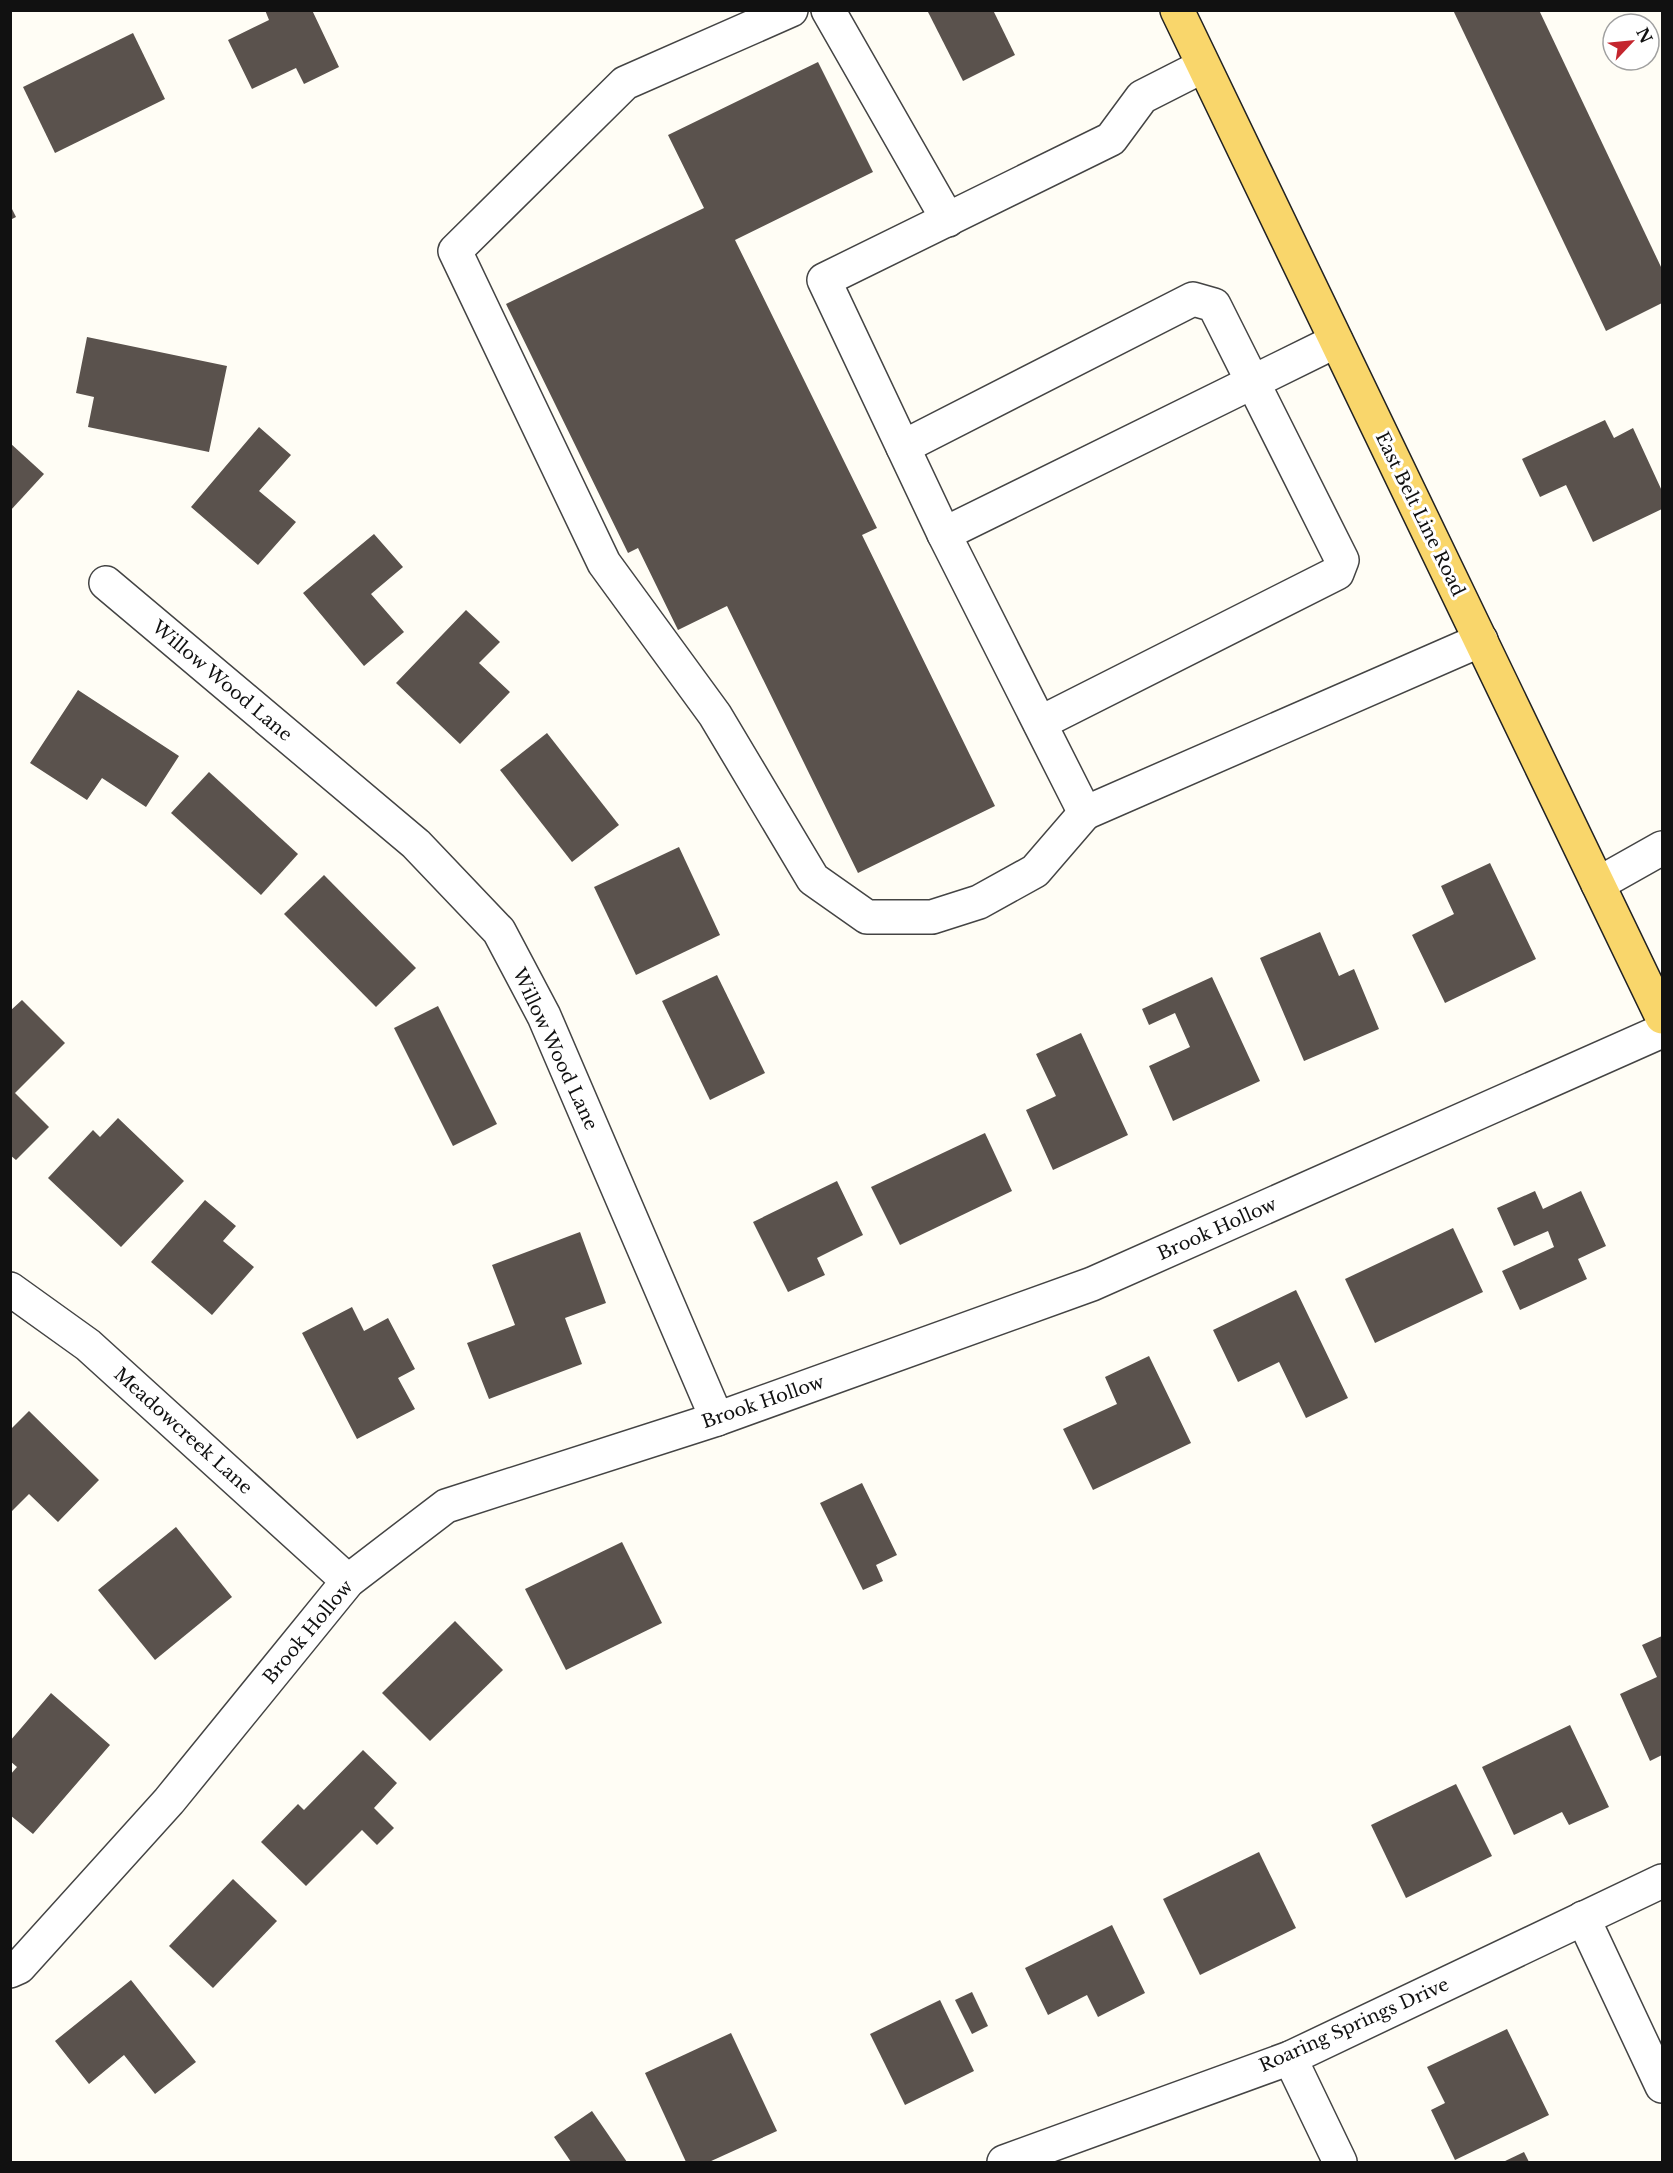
<svg xmlns="http://www.w3.org/2000/svg" width="1673" height="2173" viewBox="0 0 1673 2173" font-family="'Libre Baskerville',serif">
<style>
.building{fill:#5a524d}
.lines{fill:none;stroke-linecap:round;stroke-linejoin:round}
.minor-casing{stroke:#444;stroke-width:36}
.major-casing{stroke:#222;stroke-width:36}
.minor{stroke:#fff;stroke-width:33}
.major{stroke:#f9d66b;stroke-width:33}
.labels{text-anchor:middle;dominant-baseline:central;stroke-width:6;stroke-linejoin:round;paint-order:stroke}
.street-label{font-size:18px;fill:#111;stroke:#fff}
</style>
<rect width="100%" height="100%" fill="#fffdf5"/>
<g class="building">
<polygon points="265,10 312,10 339,67 304,84 296,68 252,89 228,40 269,20"/>
<polygon points="927,10 993,10 1015,55 963,81"/>
<polygon points="1453,10 1539,10 1662,269 1662,303 1606,331"/>
<polygon points="133,33 165,99 55,153 23,87"/>
<polygon points="818,62 873,172 735,240 877,528 862,535 995,806 858,873 727,606 678,630 638,548 628,553 506,304 704,208 668,135"/>
<polygon points="10,205 16,217 10,220"/>
<polygon points="87,337 227,366 209,452 88,427 94,397 76,393"/>
<polygon points="1605,420 1614,438 1633,428 1662,491 1662,509 1593,542 1566,485 1540,497 1522,459"/>
<polygon points="259,427 291,455 259,491 296,522 258,565 191,507"/>
<polygon points="10,443 44,474 10,511"/>
<polygon points="374,534 403,567 371,594 404,632 364,666 303,593"/>
<polygon points="466,610 500,642 479,663 510,692 460,744 396,683"/>
<polygon points="78,690 179,756 146,807 102,778 87,800 30,763"/>
<polygon points="547,733 619,825 572,862 500,770"/>
<polygon points="209,772 298,854 261,895 171,813"/>
<polygon points="679,847 720,935 636,975 594,887"/>
<polygon points="1490,863 1536,959 1445,1003 1412,935 1454,914 1441,886"/>
<polygon points="324,875 416,968 376,1007 284,914"/>
<polygon points="1320,932 1339,976 1354,969 1379,1029 1304,1061 1260,958"/>
<polygon points="717,975 765,1073 710,1100 662,1001"/>
<polygon points="1212,977 1260,1081 1173,1121 1149,1066 1190,1047 1175,1013 1149,1025 1142,1009"/>
<polygon points="22,1000 65,1043 15,1093 49,1127 16,1160 10,1155 10,1011"/>
<polygon points="438,1006 497,1124 453,1146 394,1028"/>
<polygon points="1081,1033 1128,1135 1053,1170 1026,1110 1056,1096 1036,1054"/>
<polygon points="118,1118 184,1181 121,1247 48,1178 93,1130 100,1137"/>
<polygon points="985,1133 1012,1191 900,1245 871,1187"/>
<polygon points="837,1181 863,1235 817,1258 825,1275 788,1292 753,1222"/>
<polygon points="1535,1191 1543,1209 1581,1191 1606,1246 1578,1259 1587,1279 1520,1310 1502,1271 1554,1247 1548,1231 1514,1246 1497,1208"/>
<polygon points="205,1200 236,1226 223,1241 254,1267 212,1315 151,1262"/>
<polygon points="1453,1228 1483,1292 1375,1343 1345,1279"/>
<polygon points="580,1232 606,1303 565,1318 582,1364 489,1399 467,1343 515,1325 492,1265"/>
<polygon points="1296,1290 1348,1398 1306,1418 1279,1362 1238,1382 1213,1330"/>
<polygon points="352,1307 364,1331 388,1318 415,1369 398,1378 415,1409 357,1439 302,1333"/>
<polygon points="1149,1356 1191,1443 1093,1490 1063,1429 1117,1404 1105,1377"/>
<polygon points="29,1411 99,1480 58,1522 29,1494 10,1513 10,1430"/>
<polygon points="862,1483 897,1555 876,1565 883,1581 863,1590 820,1503"/>
<polygon points="176,1527 232,1597 155,1660 98,1590"/>
<polygon points="622,1542 662,1623 566,1670 525,1589"/>
<polygon points="455,1621 503,1670 430,1741 382,1693"/>
<polygon points="1662,1636 1662,1755 1650,1761 1620,1694 1657,1677 1642,1645"/>
<polygon points="51,1693 110,1745 33,1834 10,1815 10,1775 17,1767 10,1761 10,1741"/>
<polygon points="1570,1725 1609,1807 1569,1825 1562,1812 1514,1835 1482,1767"/>
<polygon points="363,1750 397,1783 374,1808 394,1828 377,1845 362,1830 306,1886 261,1842 298,1804 304,1810"/>
<polygon points="1456,1784 1492,1856 1406,1898 1371,1825"/>
<polygon points="1259,1852 1296,1928 1200,1975 1163,1899"/>
<polygon points="233,1879 277,1921 213,1988 169,1946"/>
<polygon points="1112,1925 1145,1993 1098,2017 1087,1995 1048,2015 1025,1968"/>
<polygon points="131,1980 196,2062 155,2094 124,2055 89,2084 55,2041"/>
<polygon points="972,1992 988,2026 972,2034 955,2000"/>
<polygon points="940,2000 974,2071 905,2105 870,2034"/>
<polygon points="1507,2029 1549,2115 1455,2160 1431,2110 1445,2103 1427,2067"/>
<polygon points="731,2033 777,2131 709,2162 686,2162 645,2073"/>
<polygon points="592,2111 627,2162 571,2162 554,2137"/>
<polygon points="1524,2152 1529,2162 1503,2162"/>
</g>
<g class="lines">
<g class="minor-casing">
<g id="minor">
<polyline points="791,10 625,83 455,251 604,563 715,715 813,879 867,917 932,917 979,902 1035,871 1085,813"/>
<polyline points="828,10 948,220"/>
<polyline points="1203,66 1142,97 1111,139 824,280 944,534 1085,813 1481,640"/>
<polyline points="903,447 1193,299 1214,305 1342,560 1337,573 1040,723"/>
<polyline points="944,534 1336,341"/>
<polyline points="106,583 416,844 499,931 544,1016 717,1419"/>
<polyline points="1598,884 1662,848"/>
<polyline points="10,1289 88,1345 348,1581"/>
<polyline points="1583,1918 1662,2086"/>
<polyline points="10,1971 19,1967 169,1801 348,1581 446,1506 717,1419 1092,1284 1662,1031"/>
<polyline points="1290,2058 1340,2162"/>
<polyline points="1004,2162 1290,2058 1662,1881"/>
</g>
</g>
<g class="major-casing">
<polyline id="major" points="1177,10 1662,1017"/>
</g>
<use href="#minor" class="minor"/>
<use href="#major" class="major"/>
</g>
<g class="labels">
<g class="street-label">
<text transform="translate(1420 514) rotate(64)">East Belt Line Road</text>
<text transform="translate(222 681) rotate(40)">Willow Wood Lane</text>
<text transform="translate(555 1049) rotate(65)">Willow Wood Lane</text>
<text transform="translate(1217 1229) rotate(-24)">Brook Hollow</text>
<text transform="translate(763 1402) rotate(-19)">Brook Hollow</text>
<text transform="translate(183 1431) rotate(42)">Meadowcreek Lane</text>
<text transform="translate(308 1632) rotate(-50)">Brook Hollow</text>
<text transform="translate(1354 2025) rotate(-24)">Roaring Springs Drive</text>
</g>
</g>
<rect width="1673" height="2173" fill="none" stroke="#111111" stroke-width="24"/>
<g transform="translate(1631 42) rotate(64)"><circle r="28" fill="#ffffff" stroke="#a0a0a0" stroke-width="1.5"/>
<path d="M0-4.5L10 22L0 15L-10 22Z" fill="#c4262e"/>
<text y="-9" font-size="16" font-weight="bold" text-anchor="middle" fill="#111111">N</text>
</g>
</svg>
